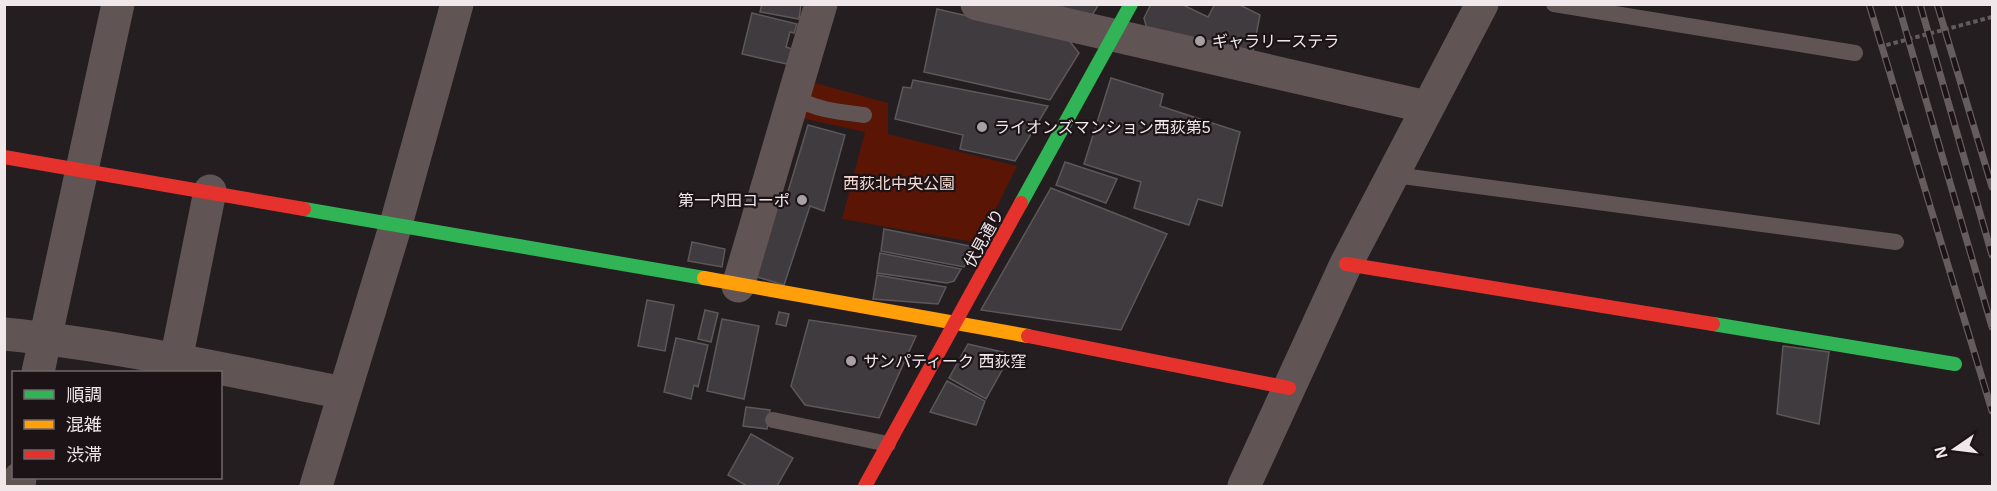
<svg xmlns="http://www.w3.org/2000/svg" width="1997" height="491" viewBox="0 0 1997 491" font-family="Helvetica,'Noto Sans JP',sans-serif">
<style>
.green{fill:#5b1504}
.building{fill:#403b3e;stroke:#5c585a;stroke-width:1.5}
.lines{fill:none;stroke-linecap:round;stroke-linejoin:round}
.path{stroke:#655a5c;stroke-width:4;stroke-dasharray:4.5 3;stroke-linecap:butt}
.lane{stroke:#605455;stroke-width:16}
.street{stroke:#605455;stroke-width:33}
.fast{stroke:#30b455;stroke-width:14}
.slow{stroke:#ff9f0a;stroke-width:14}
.jam{stroke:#e5322d;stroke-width:14}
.rail-casing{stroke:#655c5d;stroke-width:7}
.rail{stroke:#1c1316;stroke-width:4.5;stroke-dasharray:14;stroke-linecap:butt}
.poi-dot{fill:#a8a1a3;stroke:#1c1316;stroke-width:2}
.labels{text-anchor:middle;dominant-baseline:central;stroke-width:4.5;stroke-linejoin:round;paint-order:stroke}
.poi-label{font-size:16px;fill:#efe7ea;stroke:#1c1316;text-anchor:start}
.park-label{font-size:16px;fill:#f3d9d2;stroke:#1c1316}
.street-label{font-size:16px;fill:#efe7ea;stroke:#1c1316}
</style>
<rect width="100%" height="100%" fill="#241e20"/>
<polygon class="green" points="808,81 888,103 888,134 1017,166 979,243 842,219 865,132 796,117"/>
<g class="building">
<polygon points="762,4 801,4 799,19 760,12"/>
<polygon points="1064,4 1099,4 1091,17 1061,10"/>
<polygon points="1151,4 1181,4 1208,17 1215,4 1238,4 1260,15 1253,51 1147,29 1144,18"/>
<polygon points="937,9 1068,39 1079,53 1050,100 924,72"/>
<polygon points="752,13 797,24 794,33 790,32 786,47 792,49 787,64 742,54"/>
<polygon points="1111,78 1163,94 1160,106 1240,132 1222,206 1198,199 1189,225 1134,208 1141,182 1084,164"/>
<polygon points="913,80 1048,106 1015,161 960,149 963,135 895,119 903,87 911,88"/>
<polygon points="808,125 845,135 824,211 810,206 784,285 754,276 780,192 787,195"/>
<polygon points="1065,162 1117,179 1106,203 1056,185"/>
<polygon points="1051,188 1167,234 1121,330 981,310"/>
<polygon points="884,229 975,247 964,267 881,251"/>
<polygon points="692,242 725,249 722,267 688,261"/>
<polygon points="880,253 961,269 954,281 947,283 877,273"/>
<polygon points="877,275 946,287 938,304 873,299"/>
<polygon points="647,300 674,305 665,351 638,346"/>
<polygon points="705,310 718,313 711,342 698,339"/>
<polygon points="779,312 789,314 786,326 776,324"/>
<polygon points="722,319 759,326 744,399 707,391"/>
<polygon points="809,320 916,336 879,418 805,405 791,386"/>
<polygon points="676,338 708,345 698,387 694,385 691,399 664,392"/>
<polygon points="968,344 1011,354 986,399 949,378"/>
<polygon points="1783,346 1829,352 1819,424 1777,414"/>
<polygon points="947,381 985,401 976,425 930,412"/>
<polygon points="746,407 770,410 767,429 743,426"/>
<polygon points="751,434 793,458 777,486 747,486 728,475"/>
</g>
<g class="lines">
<polyline class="path" points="1879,47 1992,17"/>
<g class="lane">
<polyline points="1554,4 1855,53"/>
<path d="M792,96C816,110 838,112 864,115"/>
<polyline points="1395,175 1896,242"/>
<polyline points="773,420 888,444"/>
</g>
<g class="street">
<polyline points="977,4 1427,107"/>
<polyline points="738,286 821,4"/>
<path d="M4,334C118,345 231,371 344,393"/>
<polyline points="176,360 210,191"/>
<polyline points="38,372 118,4"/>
<polyline points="19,486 20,478"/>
<polyline points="316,486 396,224 457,4"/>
<polyline points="1244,486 1346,264 1482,4"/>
</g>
<g class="fast">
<polyline points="1021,203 1131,4"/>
<polyline points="304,209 704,278"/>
<polyline points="1713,324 1955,364"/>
</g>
<polyline class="slow" points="704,278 1028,336"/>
<g class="jam">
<polyline points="4,157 304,209"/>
<polyline points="1346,264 1713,324"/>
<polyline points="1028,336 1289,388"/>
<polyline points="865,486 1021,203"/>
</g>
<g class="rail-casing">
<g id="rail">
<polyline points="1869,4 1992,411"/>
<polyline points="1898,4 1992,327"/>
<polyline points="1920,4 1992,255"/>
<polyline points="1937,4 1992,187"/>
</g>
</g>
<use href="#rail" class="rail"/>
</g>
<g class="poi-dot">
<circle cx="1200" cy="41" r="6"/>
<circle cx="982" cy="127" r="6"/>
<circle cx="802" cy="200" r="6"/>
<circle cx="851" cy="361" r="6"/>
</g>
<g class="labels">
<g class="poi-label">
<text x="1212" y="41">ギャラリーステラ</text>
<text x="994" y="127">ライオンズマンション西荻第5</text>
<text x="790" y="200" text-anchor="end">第一内田コーポ</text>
<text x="863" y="361">サンパティーク 西荻窪</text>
</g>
<g class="park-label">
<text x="899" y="183">西荻北中央公園</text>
</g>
<g class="street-label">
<text transform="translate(984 238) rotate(-61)">伏見通り</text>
</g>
</g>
<rect width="1997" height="491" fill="none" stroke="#efe7ea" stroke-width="12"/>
<rect x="12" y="371" width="210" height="108" fill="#1c1316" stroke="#70686b" stroke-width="1.5"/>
<rect x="24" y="390" width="30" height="9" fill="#30b455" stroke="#70686b" stroke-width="1.5"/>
<text x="66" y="401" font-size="18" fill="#efe7ea">順調</text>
<rect x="24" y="420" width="30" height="9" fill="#ff9f0a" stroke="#70686b" stroke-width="1.5"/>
<text x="66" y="431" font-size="18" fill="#efe7ea">混雑</text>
<rect x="24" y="450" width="30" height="9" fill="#e5322d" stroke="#70686b" stroke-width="1.5"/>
<text x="66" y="461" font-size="18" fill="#efe7ea">渋滞</text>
<g transform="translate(1955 449) rotate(256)" stroke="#1c1316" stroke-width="4.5" paint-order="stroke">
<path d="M0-4.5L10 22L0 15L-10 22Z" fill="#efe7ea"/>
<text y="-9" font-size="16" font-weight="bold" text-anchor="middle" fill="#efe7ea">N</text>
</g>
</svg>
